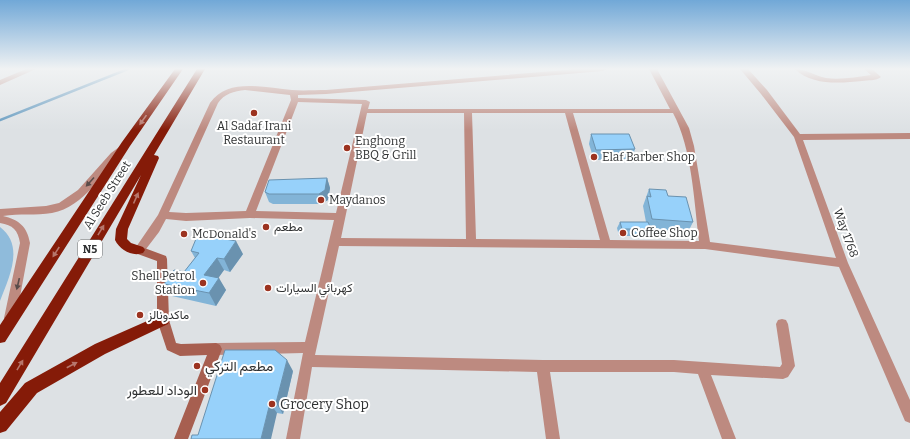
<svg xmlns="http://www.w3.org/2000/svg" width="910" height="439" viewBox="0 0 910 439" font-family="Bitter,Vazirmatn,serif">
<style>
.green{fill:#8fbbdb}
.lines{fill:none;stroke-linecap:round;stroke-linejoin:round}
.stream{stroke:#5f97be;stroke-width:2.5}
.street{fill:#bd8a80;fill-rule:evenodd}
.secondary{fill:#a75f50;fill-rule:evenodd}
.highway{fill:#851b08;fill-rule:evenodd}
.wall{fill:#82b4d7}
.shaded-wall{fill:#6a92af}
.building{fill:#97d1fa;stroke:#6a92af}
.oneway{fill:#b6766b}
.oneway2{fill:#5a4c4a}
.poi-dot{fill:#9c3320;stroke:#fff;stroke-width:1.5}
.labels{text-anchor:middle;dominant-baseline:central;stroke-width:4;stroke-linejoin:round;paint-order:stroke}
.shield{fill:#fff;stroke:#6e7070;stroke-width:1}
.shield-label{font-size:11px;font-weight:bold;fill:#303233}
.poi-label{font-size:12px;fill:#303233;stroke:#fff;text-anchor:start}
.street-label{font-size:12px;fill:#303233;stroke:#fff}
.near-poi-label{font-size:14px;fill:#303233;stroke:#fff;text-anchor:start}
</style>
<rect width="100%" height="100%" fill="#dde1e4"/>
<path class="green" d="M0,227C25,246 9,277 0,301Z"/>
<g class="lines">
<polyline class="stream" points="0,120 128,69"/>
<g class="street">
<polygon points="26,69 36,69 0,85 0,80"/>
<path d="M578,69H607L603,71L326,94L298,95V98L366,100L370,102L368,109H670L649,69H657L689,128L694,146L710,242L836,258L794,137L761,94L740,69H748L767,90L800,134L910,133V139L803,140L848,263L910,400V423L905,421L839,267L705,249L339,246L315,355L543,360H674L780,367L782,364L776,324L778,320L782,319L786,320L788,324L795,366L788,377L783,379L711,375L736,439H722L698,374L674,372H550L560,439H546L537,372L312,367L300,439H286L303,353L216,355L212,353L210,349L212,345L216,343L305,342L334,220L250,218L186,221L166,219L159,232L143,253H135L134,250L158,215L210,103C228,77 264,88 292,90C303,91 315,90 326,90ZM245,90L290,95L291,100L246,211L186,213L169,212L218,103C224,94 234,91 245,90ZM298,102L362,104L336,213L256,211ZM367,113H464L466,239L341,238ZM472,113H565L600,240L476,239ZM573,113H673C692,148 694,201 699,241L610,240Z"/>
<path d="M795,69C806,69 815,76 826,78C841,80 856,77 871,75L864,69H872L881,77C876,81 868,80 862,81C841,83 812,86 795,69Z"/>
<path d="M122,145L125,146L126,148L125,150C103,171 85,207 52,213C36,216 19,213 3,216C19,220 27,226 30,243L16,318L14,322L10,323L6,322L4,318L20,243C18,230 13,225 0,223V209L46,206L59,203L78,190L111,153Z"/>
</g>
<polygon class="secondary" points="139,246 166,256 167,259 169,320 176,343 181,344 216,343 220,345 222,349 188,439 174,439 207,355 180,356 167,350 157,320 157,261 135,253 134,250 135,247"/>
<g class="highway">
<polygon points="175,69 183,69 130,146 5,342 0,343 0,325 122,142"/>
<path d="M197,69H205L154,155L158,156L159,158L128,229L127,239L131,243L143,247L145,250L143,253C132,257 120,250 115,240L116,229L141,175L6,403L0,406V383Z"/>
<polygon points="163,314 168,316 170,320 168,324 105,354 37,393 6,431 0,433 0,412 25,383 95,344"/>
</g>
</g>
<g class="wall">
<polygon points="591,134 635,149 632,159 594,160 589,144"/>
<polygon points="327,178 330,188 328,200 321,204 273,204 269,202 265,192"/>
<polygon points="649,189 668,196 693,222 688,232 650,229 648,236 619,236 617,228 620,222 646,222 643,206"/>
<polygon points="191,251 243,254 230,272 224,270 218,278 226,290 216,306 172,296 164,284 184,272 195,258"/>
<polygon points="293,371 283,414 277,413 198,435"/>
</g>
<g class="shaded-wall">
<polygon points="327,178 330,188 328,200 321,204 319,194"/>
<polygon points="236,241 243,254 230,272 224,259"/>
<polygon points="217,258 224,270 212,287 204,275"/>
<polygon points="219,278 226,290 216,306 209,293"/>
<polygon points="287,360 293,371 283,414 276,403"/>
<polygon points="270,403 277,413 271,439 261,439"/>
</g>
<g class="building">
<polygon points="591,134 629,134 635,149 596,150"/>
<polygon points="327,178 325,190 319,194 269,194 265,192 269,180"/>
<polygon points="649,189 666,190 668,196 686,197 693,222 652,219 647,196 651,197"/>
<polygon points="620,222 648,222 651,229 622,229"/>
<polygon points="198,234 236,241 224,259 217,258 204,275 219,278 209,293 164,284 174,270 184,272 199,253 191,251"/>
<polygon points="225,350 275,350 287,360 276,403 270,403 261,439 191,439 192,435 198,435"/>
</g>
<defs><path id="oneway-solid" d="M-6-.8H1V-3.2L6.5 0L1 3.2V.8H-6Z"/></defs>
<g class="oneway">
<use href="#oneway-solid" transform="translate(143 120) rotate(125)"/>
<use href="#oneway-solid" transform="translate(136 198) rotate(-66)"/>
<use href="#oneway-solid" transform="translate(101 230) rotate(-59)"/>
<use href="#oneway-solid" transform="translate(56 252) rotate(123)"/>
<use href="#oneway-solid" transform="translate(20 365) rotate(-59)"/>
<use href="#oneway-solid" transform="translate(72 365) rotate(-28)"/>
</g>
<g class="oneway2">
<use href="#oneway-solid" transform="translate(90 182) rotate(132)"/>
<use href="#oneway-solid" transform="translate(18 284) rotate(103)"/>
</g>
<linearGradient id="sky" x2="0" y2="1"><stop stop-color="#71a8d7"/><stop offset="0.53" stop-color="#f0f2f3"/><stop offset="1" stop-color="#f0f2f3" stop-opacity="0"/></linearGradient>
<rect width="910" height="130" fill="url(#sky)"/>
<g class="poi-dot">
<circle cx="254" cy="113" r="4"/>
<circle cx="347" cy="148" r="4"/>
<circle cx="594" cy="157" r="4"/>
<circle cx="321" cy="200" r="4"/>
<circle cx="266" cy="227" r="4"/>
<circle cx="623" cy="233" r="4"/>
<circle cx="184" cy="234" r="4"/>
<circle cx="203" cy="283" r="4"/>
<circle cx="268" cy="288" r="4"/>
<circle cx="140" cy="315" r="4"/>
<circle cx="197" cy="366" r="4"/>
<circle cx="205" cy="390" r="4"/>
<circle cx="272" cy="404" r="4"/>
</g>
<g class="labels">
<rect class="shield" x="78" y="240" width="24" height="18" rx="3"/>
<g class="shield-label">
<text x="90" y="249">N5</text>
</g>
<g class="poi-label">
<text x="254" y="126" text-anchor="middle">Al Sadaf Irani<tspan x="254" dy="14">Restaurant</tspan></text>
<text x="355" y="141">Enghong<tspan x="355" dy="14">BBQ &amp; Grill</tspan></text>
<text x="602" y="157">Elaf Barber Shop</text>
<text x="329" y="200">Maydanos</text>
<text x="274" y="227">مطعم</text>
<text x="631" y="233">Coffee Shop</text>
<text x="192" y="234">McDonald's</text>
<text x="195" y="276" text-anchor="end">Shell Petrol<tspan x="195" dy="14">Station</tspan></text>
<text x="276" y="288">كهربائي السيارات</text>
<text x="148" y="315">ماكدونالز</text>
</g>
<g class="street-label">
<text transform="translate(107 195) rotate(-58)">Al Seeb Street</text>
<text transform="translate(846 233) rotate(70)">Way 1768</text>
</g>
<g class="near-poi-label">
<text x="205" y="366">مطعم التركي</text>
<text x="197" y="390" text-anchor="end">الوداد للعطور</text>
<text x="280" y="404">Grocery Shop</text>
</g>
</g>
</svg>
